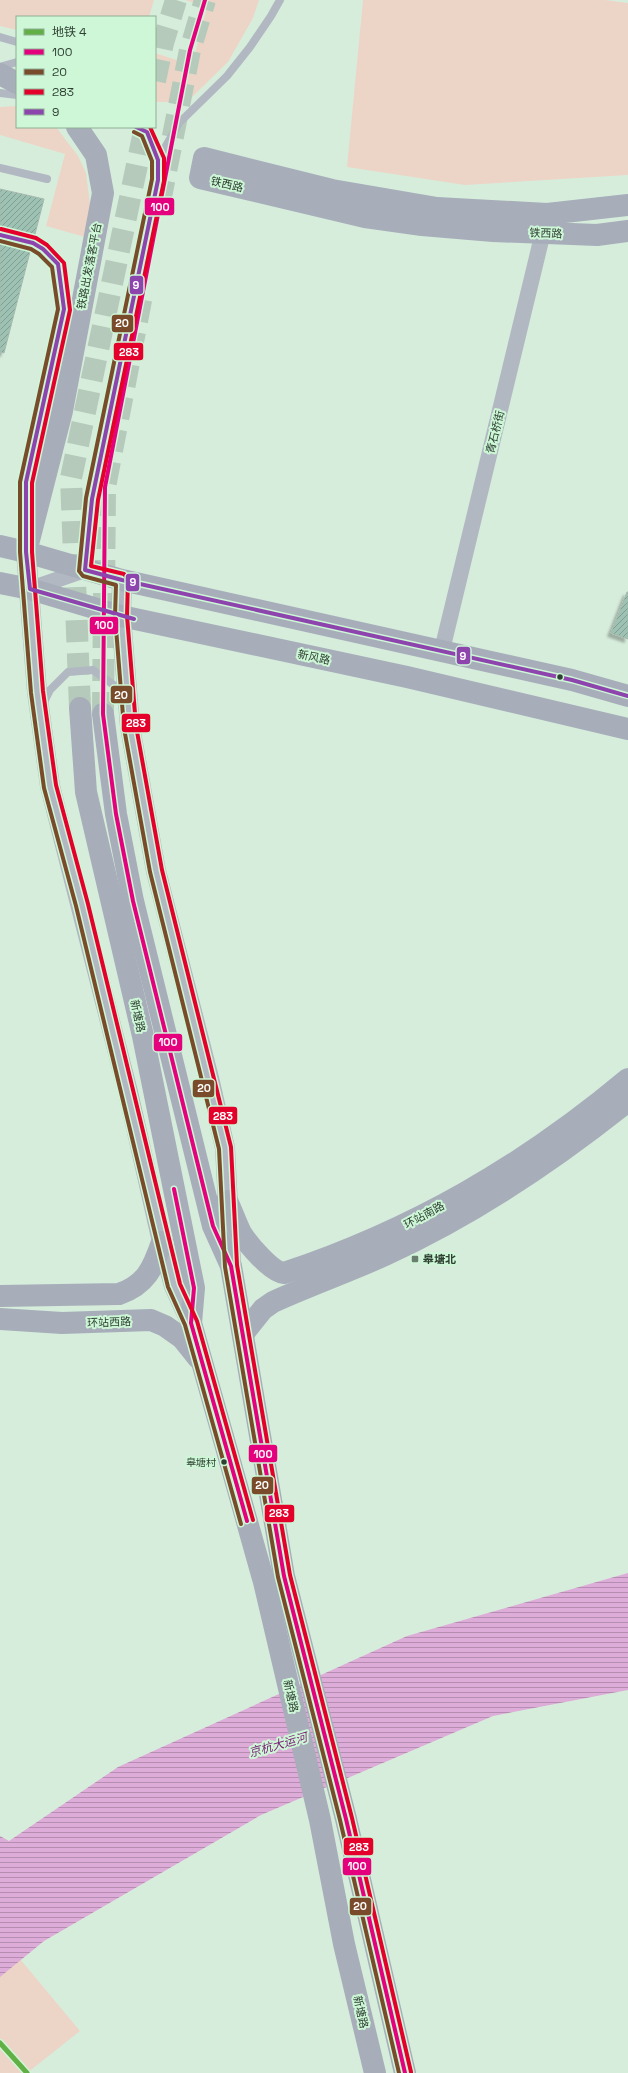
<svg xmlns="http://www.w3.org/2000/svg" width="628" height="2073" viewBox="0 0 628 2073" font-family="'Space Grotesk','Noto Sans SC',sans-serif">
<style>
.grass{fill:#ecd5c7}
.water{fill:url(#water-rules)}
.building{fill:url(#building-hatch);stroke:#a5b9ae;filter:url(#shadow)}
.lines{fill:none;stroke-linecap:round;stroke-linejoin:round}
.secondary-tunnel{stroke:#b5caba;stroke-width:22;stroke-dasharray:22 11;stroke-linecap:butt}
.service{stroke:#b1b8c2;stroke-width:8}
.minor{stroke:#b1b8c2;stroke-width:16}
.tertiary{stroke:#b1b8c2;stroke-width:20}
.secondary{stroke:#a7aeba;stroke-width:22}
.bus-1-casing{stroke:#cdf7d6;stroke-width:7}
.bus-2-casing{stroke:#cdf7d6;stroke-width:7}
.bus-3-casing{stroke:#cdf7d6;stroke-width:7}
.bus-4-casing{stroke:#cdf7d6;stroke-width:7}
.bus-1{stroke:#e5007d;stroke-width:4}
.bus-2{stroke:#7a4b2a;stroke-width:4}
.bus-3{stroke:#e4002b;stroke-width:4}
.bus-4{stroke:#8e44ad;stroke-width:4}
.metro-1-casing{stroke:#cdf7d6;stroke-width:8}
.metro-1{stroke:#62af46;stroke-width:5}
.bus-dot{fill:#2f4033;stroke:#cdf7d6;stroke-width:1.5}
.poi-dot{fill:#6a7d6e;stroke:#cdf7d6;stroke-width:1.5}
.labels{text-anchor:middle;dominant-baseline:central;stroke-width:4;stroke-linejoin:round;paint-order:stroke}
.bus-label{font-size:10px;fill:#2f4033;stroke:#cdf7d6;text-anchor:end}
.street-label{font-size:11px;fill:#2f4033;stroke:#cdf7d6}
.poi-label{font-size:11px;font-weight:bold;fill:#2f4033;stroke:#cdf7d6;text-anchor:start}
.water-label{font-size:12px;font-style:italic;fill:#7b1d75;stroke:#cdf7d6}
.line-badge{stroke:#cdf7d6;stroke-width:1.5}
.badge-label{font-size:11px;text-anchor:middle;font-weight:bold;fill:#fff}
</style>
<defs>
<pattern id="water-rules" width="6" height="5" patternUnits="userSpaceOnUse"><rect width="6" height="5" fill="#ddacd8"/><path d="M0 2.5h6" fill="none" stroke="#b48db0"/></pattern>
<pattern id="building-hatch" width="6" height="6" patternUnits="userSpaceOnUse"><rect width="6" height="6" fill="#9dc2b3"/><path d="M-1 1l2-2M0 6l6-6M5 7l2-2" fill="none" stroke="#809f92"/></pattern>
<filter id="shadow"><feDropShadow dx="-3.5" dy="3.5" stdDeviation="1" flood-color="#0004"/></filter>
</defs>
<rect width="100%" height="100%" fill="#d7eddc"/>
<g class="grass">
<polygon points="0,0 154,0 149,17 17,17 17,30 0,26"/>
<polygon points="185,0 259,0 253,18 228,62 191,98 185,102 155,102 155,53 192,65 207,7"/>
<polygon points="363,0 605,0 628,3 628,175 465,185 347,167"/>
<polygon points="17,106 17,127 56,127 78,156 86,173 91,212 85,237 46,226 65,154 0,135 0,107"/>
<polygon points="0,1935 80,2031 27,2073 0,2073"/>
</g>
<polygon class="water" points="628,1573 628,1690 493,1716 261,1815 44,1941 0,1977 0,1836 9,1841 118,1767 407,1636"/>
<g class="building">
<polygon points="0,189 44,199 34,238 30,238 28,243 31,248 4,353 0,352"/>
<polygon points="627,592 628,592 628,639 611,633"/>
</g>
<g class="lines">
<g class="secondary-tunnel">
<polyline points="155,81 163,43 176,0"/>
<polyline points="160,202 190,50 205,0"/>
<polyline points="80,708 71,478 145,127"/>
<polyline points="103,714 105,487 143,290"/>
</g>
<g class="service">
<polyline points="0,37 17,42"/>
<polyline points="0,67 17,62"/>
<polyline points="0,93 17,95"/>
<polyline points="158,160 179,123 227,76 250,47 271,16 280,0"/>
<polyline points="0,168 47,179"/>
<polyline points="26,517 26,482 64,309 58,264 43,249 33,243"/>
<polyline points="43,704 50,690 68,672 93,670 115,686 121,702"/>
</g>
<g class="minor">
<polyline points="30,589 85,570 92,499 158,180 158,160 143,127"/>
<polyline points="442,650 545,224"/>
</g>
<g class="tertiary">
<polyline points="26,552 37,692 50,786 128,1092 162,1242 174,1286 191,1323"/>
<polyline points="122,580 121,616 130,727 156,871 210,1082 225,1148 231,1262"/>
</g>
<g class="secondary">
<polyline points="0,74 17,83"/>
<polyline points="628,205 547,214 437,208 332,190 204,158 200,178 365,217 422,225 493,231 597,235 628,231"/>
<polyline points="0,546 26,552 122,580 572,680 628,696"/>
<polyline points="26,552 62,411 103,193 96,155 77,127"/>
<polyline points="0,583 30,589 121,616 407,677 628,729"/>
<polyline points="80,708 86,792 143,1036 194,1288 191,1323 264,1582 320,1820 344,1944 375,2073"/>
<polyline points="103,714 116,814 133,901 213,1226 231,1266 284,1576 346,1819 405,2073"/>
<path d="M227,1201C232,1211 236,1223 241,1233C248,1244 271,1272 284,1273C413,1230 524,1166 628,1079"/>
<path d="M0,1296L119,1294C146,1285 153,1268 162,1242"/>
<polyline points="0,1319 62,1323 151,1320 165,1326 182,1338 198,1358"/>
<path d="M243,1334L263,1309L273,1302C310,1285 348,1272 385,1255C473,1215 553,1161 628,1101"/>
</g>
<g class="bus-1-casing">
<g id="bus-1">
<polyline points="205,0 190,50 105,487 103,714 116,814 133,901 213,1226 231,1266 284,1576 346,1819 405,2073"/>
<polyline points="174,1189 194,1288 191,1323 247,1521"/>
</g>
</g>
<g class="bus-2-casing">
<g id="bus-2">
<polyline points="134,132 142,136 152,161 152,179 86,498 79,571 83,576 116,585 115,616 124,728 150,872 219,1149 225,1267 278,1577 340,1820 399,2073"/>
<polyline points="0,241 31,249 39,254 52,267 58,309 20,482 20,552 31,693 44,788 76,906 168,1287 185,1325 241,1524"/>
</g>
</g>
<g class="bus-3-casing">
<g id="bus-3">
<polyline points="150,127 164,158 164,181 98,500 91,566 124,574 128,579 127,616 136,726 162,870 231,1147 237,1265 290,1575 352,1818 411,2072"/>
<polyline points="1,229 36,238 47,245 64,263 70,310 32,483 32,552 43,691 56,785 88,904 180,1284 197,1321 253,1520"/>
</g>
</g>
<g class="bus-4-casing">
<g id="bus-4">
<polyline points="136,127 147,132 158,160 158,180 92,499 85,570 122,580 572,680 628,696"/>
<polyline points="0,235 33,243 43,249 58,264 64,309 26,482 26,552 30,589 134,619"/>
</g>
</g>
<use href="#bus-1" class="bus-1"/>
<use href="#bus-2" class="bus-2"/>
<use href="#bus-3" class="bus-3"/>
<use href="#bus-4" class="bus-4"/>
<g class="metro-1-casing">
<polyline id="metro-1" points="0,2043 27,2073"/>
</g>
<use href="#metro-1" class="metro-1"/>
</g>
<g class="bus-dot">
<circle cx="560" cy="677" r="3.5"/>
<circle cx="224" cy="1462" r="3.5"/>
</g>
<rect class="poi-dot" x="411" y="1255" width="8" height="8" rx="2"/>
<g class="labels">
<g class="bus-label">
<text x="216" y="1462">皋塘村</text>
</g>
<g class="street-label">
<text transform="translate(227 184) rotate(13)">铁西路</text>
<text transform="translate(546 233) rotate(2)">铁西路</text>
<text transform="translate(89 266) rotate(-79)">铁路出发落客平台</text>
<text transform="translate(495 432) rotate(-76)">青石桥街</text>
<text transform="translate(314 657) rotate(12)">新风路</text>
<text transform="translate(138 1016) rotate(77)">新塘路</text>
<text transform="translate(424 1215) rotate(-28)">环站南路</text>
<text transform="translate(109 1322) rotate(-2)">环站西路</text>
<text transform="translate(291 1696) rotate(77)">新塘路</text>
<text transform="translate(361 2012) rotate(77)">新塘路</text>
</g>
<g class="poi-label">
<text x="423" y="1259">皋塘北</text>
</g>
<g class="water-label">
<text transform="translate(278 1745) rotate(-16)">京杭大运河</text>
</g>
</g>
<g class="line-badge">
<rect x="144" y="197" width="31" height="19" rx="4" fill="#e5007d"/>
<rect x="129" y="275" width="15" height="20" rx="4" fill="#8e44ad"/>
<rect x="111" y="314" width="23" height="19" rx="4" fill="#7a4b2a"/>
<rect x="113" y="342" width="31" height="19" rx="4" fill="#e4002b"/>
<rect x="125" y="573" width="15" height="19" rx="4" fill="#8e44ad"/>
<rect x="89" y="616" width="30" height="19" rx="4" fill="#e5007d"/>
<rect x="456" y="646" width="15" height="19" rx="4" fill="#8e44ad"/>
<rect x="110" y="685" width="23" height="19" rx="4" fill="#7a4b2a"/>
<rect x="121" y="713" width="30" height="20" rx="4" fill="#e4002b"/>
<rect x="153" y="1033" width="30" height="19" rx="4" fill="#e5007d"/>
<rect x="192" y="1079" width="23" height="19" rx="4" fill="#7a4b2a"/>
<rect x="208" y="1106" width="30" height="19" rx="4" fill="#e4002b"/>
<rect x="248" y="1444" width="30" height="19" rx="4" fill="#e5007d"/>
<rect x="251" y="1476" width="23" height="19" rx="4" fill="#7a4b2a"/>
<rect x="264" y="1504" width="31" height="19" rx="4" fill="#e4002b"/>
<rect x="343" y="1837" width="31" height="19" rx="4" fill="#e4002b"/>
<rect x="342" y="1857" width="30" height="19" rx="4" fill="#e5007d"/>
<rect x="349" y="1897" width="23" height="19" rx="4" fill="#7a4b2a"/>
</g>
<g class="badge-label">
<text x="160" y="211">100</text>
<text x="136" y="289">9</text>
<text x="122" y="327">20</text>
<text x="129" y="356">283</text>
<text x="133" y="586">9</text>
<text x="104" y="629">100</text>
<text x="463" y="660">9</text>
<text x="121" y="699">20</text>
<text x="136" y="727">283</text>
<text x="168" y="1046">100</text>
<text x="204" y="1092">20</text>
<text x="223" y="1120">283</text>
<text x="263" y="1458">100</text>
<text x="262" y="1489">20</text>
<text x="279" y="1517">283</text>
<text x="359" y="1851">283</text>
<text x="357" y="1870">100</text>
<text x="360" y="1910">20</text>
</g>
<rect x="16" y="16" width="140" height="112" fill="#cdf7d6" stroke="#8eae95"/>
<rect x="24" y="29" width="20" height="6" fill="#62af46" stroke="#8eae95"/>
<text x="52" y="36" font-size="12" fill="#2f4033">地铁 4</text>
<rect x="24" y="49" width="20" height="6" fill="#e5007d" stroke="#8eae95"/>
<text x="52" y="56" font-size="12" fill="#2f4033">100</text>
<rect x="24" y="69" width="20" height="6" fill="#7a4b2a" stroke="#8eae95"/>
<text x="52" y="76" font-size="12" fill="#2f4033">20</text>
<rect x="24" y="89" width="20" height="6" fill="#e4002b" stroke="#8eae95"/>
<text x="52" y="96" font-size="12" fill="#2f4033">283</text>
<rect x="24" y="109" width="20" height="6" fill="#8e44ad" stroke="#8eae95"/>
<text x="52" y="116" font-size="12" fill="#2f4033">9</text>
</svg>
